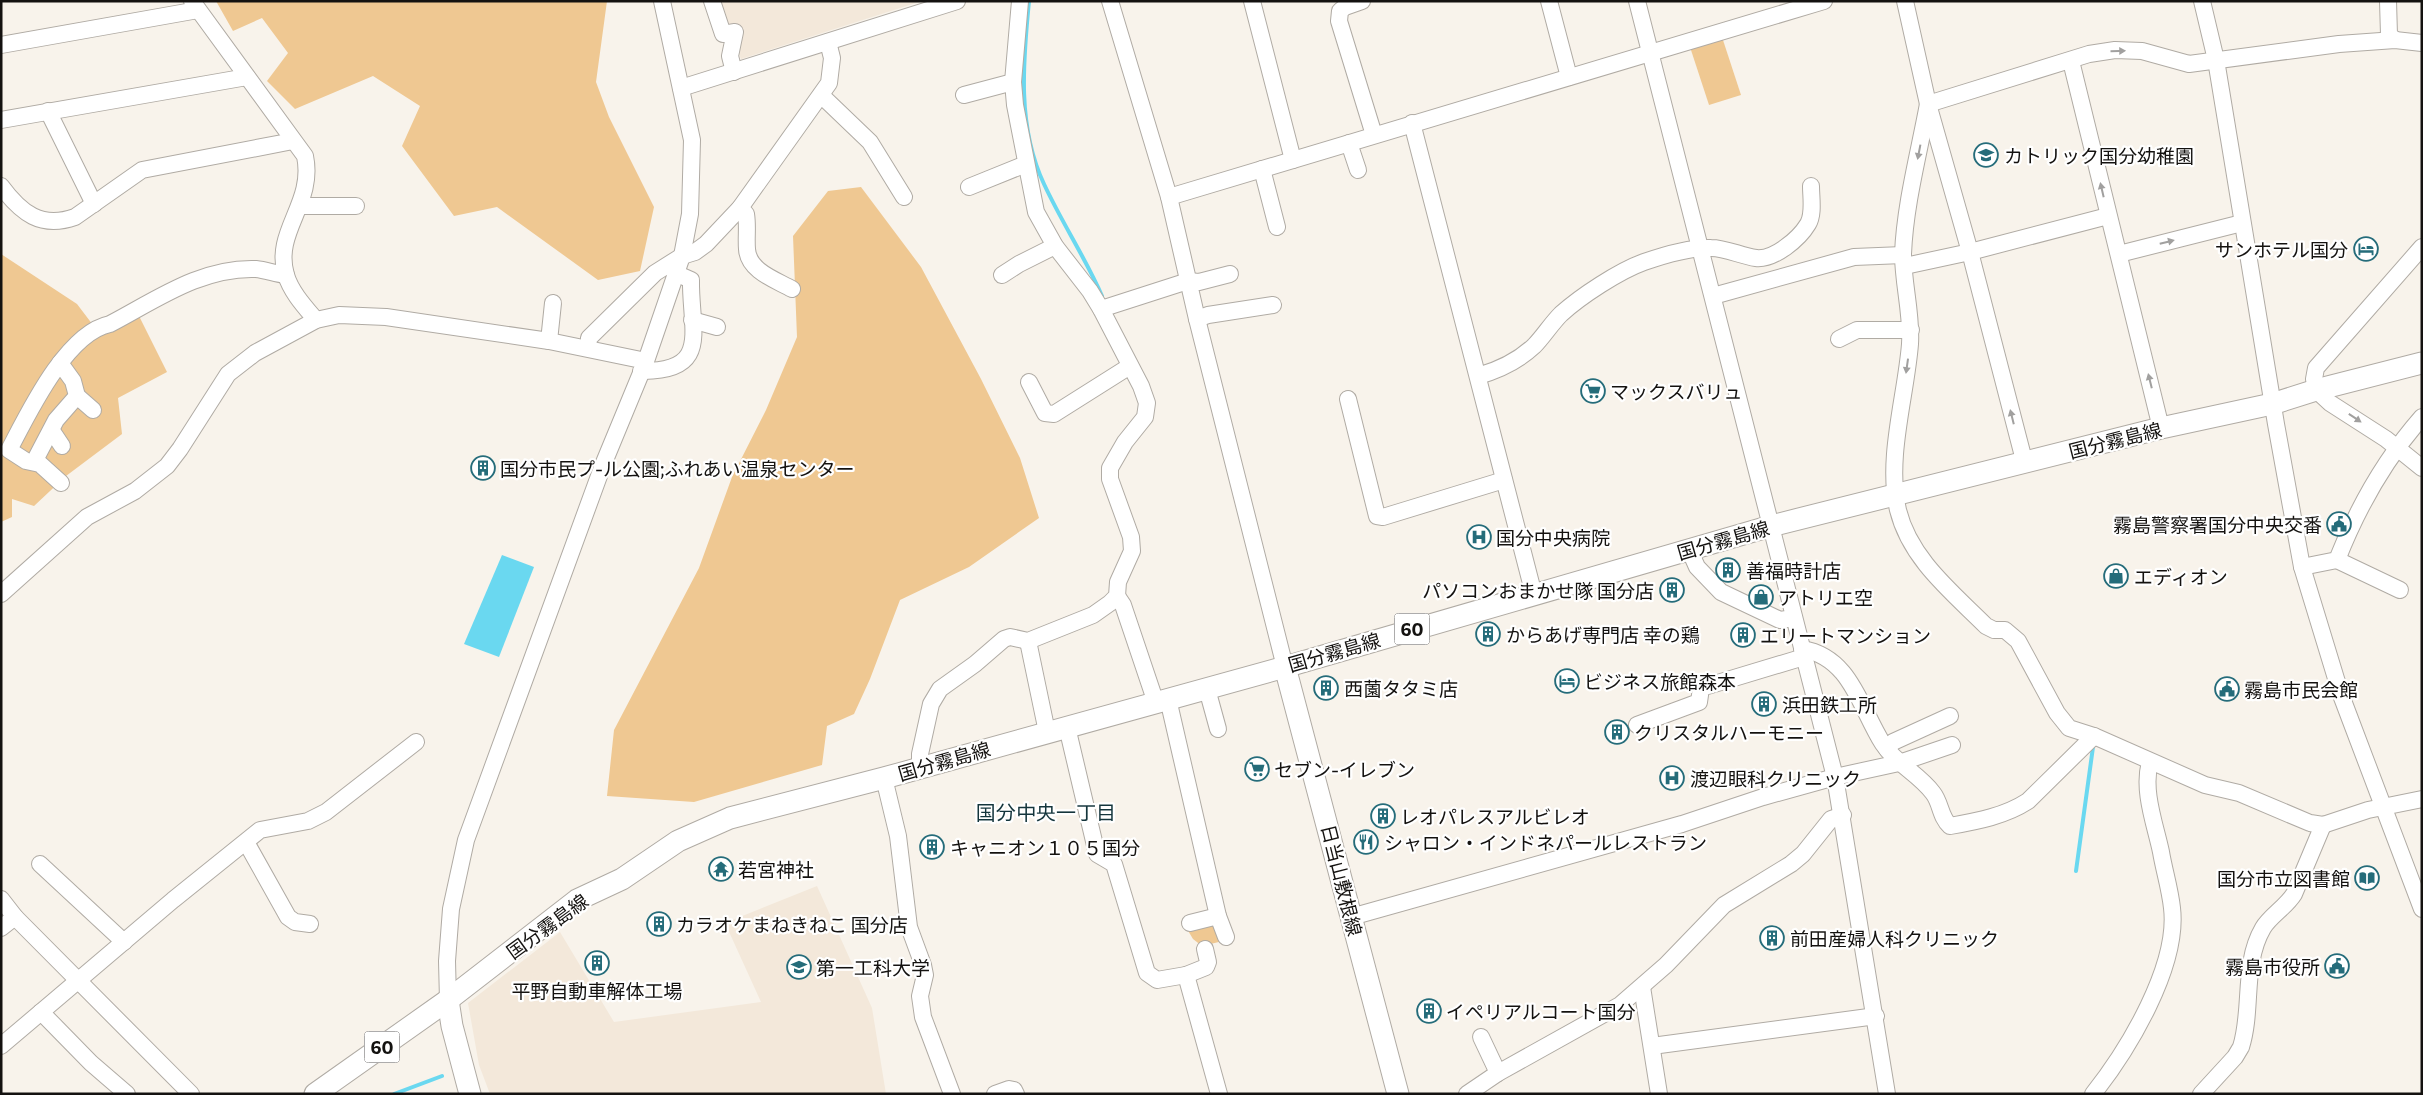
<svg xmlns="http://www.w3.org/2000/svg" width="2423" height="1095" viewBox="0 0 2423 1095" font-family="Commissioner,'Noto Sans JP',sans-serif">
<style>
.built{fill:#f3e8da}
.green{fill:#efc892}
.water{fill:#6ad8f0}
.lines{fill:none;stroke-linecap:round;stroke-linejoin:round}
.stream{stroke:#6ad8f0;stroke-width:4}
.minor-casing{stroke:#b0aba4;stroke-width:18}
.major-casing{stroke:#b0aba4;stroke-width:23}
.minor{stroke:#fff;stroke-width:16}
.major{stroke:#fff;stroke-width:21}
.oneway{fill:#a1a09f}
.labels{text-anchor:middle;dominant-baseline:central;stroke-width:4.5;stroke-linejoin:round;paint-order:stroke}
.shield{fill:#fff;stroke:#5a5958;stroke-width:1}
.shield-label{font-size:18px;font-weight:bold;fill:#141210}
.poi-label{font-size:19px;fill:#141210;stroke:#fff;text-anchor:start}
.street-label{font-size:19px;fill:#141210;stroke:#fff}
.neighbourhood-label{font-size:20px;fill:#14353c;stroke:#fff}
</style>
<rect width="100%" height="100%" fill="#f8f3eb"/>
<g class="built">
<polygon points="718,1 922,1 741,59"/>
<polygon points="817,886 872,1008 886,1094 490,1094 479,1065 468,1003 560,932 614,1022 761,1002 725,923"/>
</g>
<g class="green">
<polygon points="216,1 607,1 596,82 609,117 654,207 640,271 598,280 497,207 454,216 402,146 420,106 373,76 295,109 267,81 288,53 262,18 233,31"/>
<polygon points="1722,37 1741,95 1709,105 1690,47"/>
<polygon points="861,187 921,267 981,379 1020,458 1039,518 969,567 900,600 870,679 854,714 827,726 822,765 694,802 607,796 614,730 699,568 732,477 766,410 797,337 793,236 828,191"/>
<polygon points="1,254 77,304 99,333 139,316 167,372 118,398 122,434 66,476 34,506 12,499 12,517 1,522"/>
<polygon points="1217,923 1223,941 1202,946 1193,939 1187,929"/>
</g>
<polygon class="water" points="502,555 534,567 499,657 464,644"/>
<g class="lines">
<g class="stream">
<path d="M1029,1C1023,62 1017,127 1044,184C1062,223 1085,257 1102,296"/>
<polyline points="2076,871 2093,747"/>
<polyline points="394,1094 442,1076"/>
</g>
<g class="minor-casing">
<g id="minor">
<path d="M192,1L305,156C315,204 273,231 286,275C291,292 305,307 316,320"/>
<polyline points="712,1 723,34 735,32 730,56 734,72"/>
<polyline points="1110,1 1169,197 1197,319 1285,667"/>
<polyline points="1252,1 1293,160"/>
<polyline points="1362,1 1345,7 1340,11 1339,21 1374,135"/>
<polyline points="1549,1 1569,77"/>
<polyline points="1637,1 1835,777 1887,1094"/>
<polyline points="1905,1 1928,104 1970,252 2025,464"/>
<polyline points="2202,1 2216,60 2276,424 2302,567 2341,695 2422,909"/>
<polyline points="2388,1 2389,35 2395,40"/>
<path d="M2422,43L2395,40L2339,44L2189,64L2142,51L2115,50L2089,54L1928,104C1919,153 1905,204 1903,254C1903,284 1912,314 1910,344C1906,396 1886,458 1898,510C1910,559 1952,592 1986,626L1994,630H2005L2018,641L2057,713L2069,728L2094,736L2205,785L2239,793L2310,823L2323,825L2368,810L2422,799"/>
<polyline points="1,45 198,10"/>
<polyline points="2071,61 2161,428"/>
<polyline points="681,88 957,1"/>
<polyline points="964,95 1013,82"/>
<polyline points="822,96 870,142 904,197"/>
<polyline points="48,111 94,204"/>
<polyline points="1,120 247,77"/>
<polyline points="1412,123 1534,595"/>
<polyline points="1349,143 1358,170"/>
<polyline points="1262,169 1277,227"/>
<path d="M1,186C21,213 41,229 75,217L142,170L293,141"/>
<polyline points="969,187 1026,164"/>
<polyline points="1169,197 1824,1"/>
<polyline points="301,206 356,206"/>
<path d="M740,208L746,214C748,226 746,237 747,249C748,271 776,280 792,289"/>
<polyline points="2422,247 2316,368 2314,379 2316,390 2330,403 2386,439 2422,468"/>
<polyline points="2119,254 2242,223"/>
<polyline points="1905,266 1970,252 2108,216"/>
<polyline points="1002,275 1019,264 1055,246"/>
<polyline points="1713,296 1854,257 1903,255"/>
<polyline points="1101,309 1188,281 1199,282 1230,274"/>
<polyline points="1197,319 1208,315 1273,305"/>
<polyline points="692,320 717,327"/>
<polyline points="1839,339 1857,330 1911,330"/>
<polyline points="549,341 553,303"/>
<polyline points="588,348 589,338 655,273 682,256 695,252 706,244 740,208 829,83 832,58 828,42"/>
<path d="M641,371C712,372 690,330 691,280L675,273"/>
<path d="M1478,376C1499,370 1518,361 1534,346C1543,337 1551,324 1561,314C1581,296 1619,271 1644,262C1664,255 1691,247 1711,248C1726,248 1741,256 1756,258C1774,260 1799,239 1808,224C1814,214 1811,198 1811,186"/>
<polyline points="1029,382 1045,413 1054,414 1130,366"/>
<polyline points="77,396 93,410"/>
<polyline points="1348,399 1377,516 1383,517 1504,480"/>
<polyline points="52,431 62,446"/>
<polyline points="34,462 56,420 77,396 73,381 60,363"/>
<path d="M61,483L40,464L26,461L9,450C28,414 66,333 110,324C156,300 201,267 256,269C266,270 276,274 286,275"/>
<polyline points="1689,549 1697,567 1721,592 1780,620 1794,618"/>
<polyline points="2337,560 2400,590"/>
<path d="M2302,567L2337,560C2357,509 2386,458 2422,417"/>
<polyline points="1,594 87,517 135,491 167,466 180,449 228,374 255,353 316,320 339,315 386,317 549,341 646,361"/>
<polyline points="1117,596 1123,605 1156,703"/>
<polyline points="1028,641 1047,732"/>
<path d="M1802,649C1851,657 1860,708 1883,744C1896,764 1919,774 1933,793C1941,803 1940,817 1950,826C1978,821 2005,816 2028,801L2094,736"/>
<polyline points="1207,689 1218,729"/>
<polyline points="1168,699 1218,916 1226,937"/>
<polyline points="1637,725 1699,702 1701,688 1804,657"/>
<polyline points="1067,727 1097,854 1114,864 1147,973 1157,980 1186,975 1219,1094"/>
<polyline points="1887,749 1893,742 1950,716"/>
<polyline points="920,766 920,754 931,704 940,689 975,664 1004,639 1010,637 1028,641 1093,615 1110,603 1117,596 1118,582 1132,551 1131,537 1110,479 1110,468 1125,442 1145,417 1147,403 1141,386 1101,309 1090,291 1055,246 1036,212 1015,105 1013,82 1020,1"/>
<polyline points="884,778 898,836 909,927 923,965 925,975 920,996 923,1017 952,1094"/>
<polyline points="246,842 288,917 295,922 310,924"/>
<polyline points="40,864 124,942"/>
<polyline points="1,899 15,917 191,1094"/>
<polyline points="1351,917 1682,824 1763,797 1835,777 1899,763 1952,745"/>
<polyline points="1190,923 1218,916"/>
<polyline points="1,928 15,917"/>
<polyline points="1186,975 1206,967 1208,962 1205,949"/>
<polyline points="1642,987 1659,1094"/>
<polyline points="448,1000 447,961 451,909 466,840 603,465 646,361 682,256 690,214 692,140 662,1"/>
<polyline points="41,1012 91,1063 127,1094"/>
<polyline points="1481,1037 1498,1073"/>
<polyline points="1,1046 173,900 260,830 308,821 326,812 416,742"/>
<polyline points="1652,1046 1876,1016"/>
<polyline points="995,1094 1009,1089 1014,1090 1016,1094"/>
<polyline points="1467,1094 1498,1073 1620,1005 1666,965 1724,905 1791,864 1803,854 1831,819 1843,815"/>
<path d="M2093,1094C2128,1050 2179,966 2172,908C2170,889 2164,870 2161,852C2155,824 2142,790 2150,762"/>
<path d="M2201,1094L2235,1057L2241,1047C2253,1009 2242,964 2263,928C2270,916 2286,907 2294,894L2323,825"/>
</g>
</g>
<g class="major-casing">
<g id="major">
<polyline points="1285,667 1398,1094"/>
<polyline points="448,1000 452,1026 470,1094"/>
<polyline points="315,1094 448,1000 577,900 622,879 678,841 730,818 884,778 1285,667 1771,526 2161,428 2272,404 2316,390 2422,363"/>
</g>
</g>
<use href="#minor" class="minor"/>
<use href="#major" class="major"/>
</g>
<defs><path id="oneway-solid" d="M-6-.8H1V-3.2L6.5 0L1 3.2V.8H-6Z" transform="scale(1.25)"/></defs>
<g class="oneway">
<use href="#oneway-solid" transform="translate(2118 51) rotate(-1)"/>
<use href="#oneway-solid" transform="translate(1919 152) rotate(101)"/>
<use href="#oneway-solid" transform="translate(2102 190) rotate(-103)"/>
<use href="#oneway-solid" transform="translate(2167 242) rotate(-14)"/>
<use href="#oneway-solid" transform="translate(1907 366) rotate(98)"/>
<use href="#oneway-solid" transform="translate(2150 381) rotate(-104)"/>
<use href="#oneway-solid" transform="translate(2012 417) rotate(-104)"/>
<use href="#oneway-solid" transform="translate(2355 418) rotate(34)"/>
</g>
<defs>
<g id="school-ring" transform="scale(1.25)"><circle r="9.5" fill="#fff" stroke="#256c7a" stroke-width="1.5"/><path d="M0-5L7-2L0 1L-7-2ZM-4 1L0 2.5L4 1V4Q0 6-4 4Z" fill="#256c7a"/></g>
<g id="hotel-ring" transform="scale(1.25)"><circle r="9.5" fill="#fff" stroke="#256c7a" stroke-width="1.5"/><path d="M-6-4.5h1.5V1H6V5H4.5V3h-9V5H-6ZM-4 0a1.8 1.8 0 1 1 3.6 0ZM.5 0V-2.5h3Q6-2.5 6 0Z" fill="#256c7a"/></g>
<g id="supermarket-ring" transform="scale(1.25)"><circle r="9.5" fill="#fff" stroke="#256c7a" stroke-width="1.5"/><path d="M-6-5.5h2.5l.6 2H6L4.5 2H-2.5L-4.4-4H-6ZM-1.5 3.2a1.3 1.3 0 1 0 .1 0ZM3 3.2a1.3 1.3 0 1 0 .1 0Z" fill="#256c7a"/></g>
<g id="building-ring" transform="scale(1.25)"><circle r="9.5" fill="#fff" stroke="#256c7a" stroke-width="1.5"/><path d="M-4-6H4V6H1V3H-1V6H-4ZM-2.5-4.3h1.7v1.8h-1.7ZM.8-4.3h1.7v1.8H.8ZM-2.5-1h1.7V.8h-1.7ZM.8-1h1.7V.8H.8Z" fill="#256c7a"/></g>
<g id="civic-ring" transform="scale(1.25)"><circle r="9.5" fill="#fff" stroke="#256c7a" stroke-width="1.5"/><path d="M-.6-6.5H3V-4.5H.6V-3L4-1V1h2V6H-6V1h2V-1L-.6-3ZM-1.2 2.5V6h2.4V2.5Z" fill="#256c7a"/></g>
<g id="hospital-ring" transform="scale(1.25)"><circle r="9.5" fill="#fff" stroke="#256c7a" stroke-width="1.5"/><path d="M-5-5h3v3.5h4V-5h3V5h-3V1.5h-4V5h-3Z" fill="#256c7a"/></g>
<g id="shop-ring" transform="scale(1.25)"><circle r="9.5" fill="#fff" stroke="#256c7a" stroke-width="1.5"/><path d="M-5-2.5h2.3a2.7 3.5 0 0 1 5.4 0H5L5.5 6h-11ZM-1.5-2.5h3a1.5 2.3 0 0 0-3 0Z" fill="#256c7a"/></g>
<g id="restaurant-ring" transform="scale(1.25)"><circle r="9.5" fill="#fff" stroke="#256c7a" stroke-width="1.5"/><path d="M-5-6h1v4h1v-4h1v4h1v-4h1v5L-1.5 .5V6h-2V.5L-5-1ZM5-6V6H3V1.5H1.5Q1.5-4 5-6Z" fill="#256c7a"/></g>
<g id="temple-ring" transform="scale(1.25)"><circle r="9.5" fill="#fff" stroke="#256c7a" stroke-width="1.5"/><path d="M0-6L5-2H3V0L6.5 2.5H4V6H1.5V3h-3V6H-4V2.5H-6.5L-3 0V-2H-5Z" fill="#256c7a"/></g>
<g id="library-ring" transform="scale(1.25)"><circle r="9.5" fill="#fff" stroke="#256c7a" stroke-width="1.5"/><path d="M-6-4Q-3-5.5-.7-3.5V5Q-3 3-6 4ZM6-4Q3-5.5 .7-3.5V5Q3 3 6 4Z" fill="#256c7a"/></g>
<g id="university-ring" transform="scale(1.25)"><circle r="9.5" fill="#fff" stroke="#256c7a" stroke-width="1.5"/><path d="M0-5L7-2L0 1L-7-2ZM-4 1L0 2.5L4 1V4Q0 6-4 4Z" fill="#256c7a"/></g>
</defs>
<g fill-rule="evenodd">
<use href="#school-ring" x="1986" y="155"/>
<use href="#hotel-ring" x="2366" y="249"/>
<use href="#supermarket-ring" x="1593" y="391"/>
<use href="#building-ring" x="483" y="468"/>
<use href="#civic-ring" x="2339" y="524"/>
<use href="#hospital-ring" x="1479" y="537"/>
<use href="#building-ring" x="1728" y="570"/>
<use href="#shop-ring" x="2116" y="576"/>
<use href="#building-ring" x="1672" y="590"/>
<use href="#shop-ring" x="1761" y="597"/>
<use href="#building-ring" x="1488" y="634"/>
<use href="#building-ring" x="1743" y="635"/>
<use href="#hotel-ring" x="1567" y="681"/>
<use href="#building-ring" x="1326" y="688"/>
<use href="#civic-ring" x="2227" y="689"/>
<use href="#building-ring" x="1764" y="704"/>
<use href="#building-ring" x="1617" y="732"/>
<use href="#supermarket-ring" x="1257" y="769"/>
<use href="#hospital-ring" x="1672" y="778"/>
<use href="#building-ring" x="1383" y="816"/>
<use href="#restaurant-ring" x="1366" y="842"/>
<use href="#building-ring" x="932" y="847"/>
<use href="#temple-ring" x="721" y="869"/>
<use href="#library-ring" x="2367" y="878"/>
<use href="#building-ring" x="659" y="924"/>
<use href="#building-ring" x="1772" y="938"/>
<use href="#building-ring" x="597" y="963"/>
<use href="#civic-ring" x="2337" y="966"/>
<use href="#university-ring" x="799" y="967"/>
<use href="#building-ring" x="1429" y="1011"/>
</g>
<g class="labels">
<g class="shield">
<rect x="1394.5" y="613.5" width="35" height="31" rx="4"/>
<rect x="364.5" y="1031.5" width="35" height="31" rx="4"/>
</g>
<g class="shield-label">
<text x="1412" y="629">60</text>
<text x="382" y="1047">60</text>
</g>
<g class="poi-label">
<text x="2004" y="155">カトリック国分幼稚園</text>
<text x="2348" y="249" text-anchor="end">サンホテル国分</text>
<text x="1610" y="391">マックスバリュ</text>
<text x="500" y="468">国分市民プ-ル公園;ふれあい温泉センター</text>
<text x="2322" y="524" text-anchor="end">霧島警察署国分中央交番</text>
<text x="1496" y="537">国分中央病院</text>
<text x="1746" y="570">善福時計店</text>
<text x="2134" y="576">エディオン</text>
<text x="1654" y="590" text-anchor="end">パソコンおまかせ隊 国分店</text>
<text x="1778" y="597">アトリエ空</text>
<text x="1506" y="634">からあげ専門店 幸の鶏</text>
<text x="1760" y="635">エリートマンション</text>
<text x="1584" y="681">ビジネス旅館森本</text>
<text x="1344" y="688">西薗タタミ店</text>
<text x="2244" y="689">霧島市民会館</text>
<text x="1782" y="704">浜田鉄工所</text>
<text x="1634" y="732">クリスタルハーモニー</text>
<text x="1274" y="769">セブン-イレブン</text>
<text x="1690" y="778">渡辺眼科クリニック</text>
<text x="1400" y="816">レオパレスアルビレオ</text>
<text x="1384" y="842">シャロン・インドネパールレストラン</text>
<text x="950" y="847">キャニオン１０５国分</text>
<text x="738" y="869">若宮神社</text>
<text x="2350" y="878" text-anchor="end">国分市立図書館</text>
<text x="676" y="924">カラオケまねきねこ 国分店</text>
<text x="1790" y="938">前田産婦人科クリニック</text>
<text x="2320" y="966" text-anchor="end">霧島市役所</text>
<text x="816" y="967">第一工科大学</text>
<text x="597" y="990" text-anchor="middle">平野自動車解体工場</text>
<text x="1446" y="1011">イペリアルコート国分</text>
</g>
<g class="street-label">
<text transform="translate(2115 440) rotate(-14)">国分霧島線</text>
<text transform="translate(1723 540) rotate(-16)">国分霧島線</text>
<text transform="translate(1334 652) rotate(-16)">国分霧島線</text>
<text transform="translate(944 761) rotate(-16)">国分霧島線</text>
<text transform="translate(1342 880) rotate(76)">日当山敷根線</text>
<text transform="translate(547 926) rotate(-36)">国分霧島線</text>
</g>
<g class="neighbourhood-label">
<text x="1046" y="812">国分中央一丁目</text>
</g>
</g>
<rect width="2423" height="1095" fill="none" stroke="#141210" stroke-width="5"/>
</svg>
